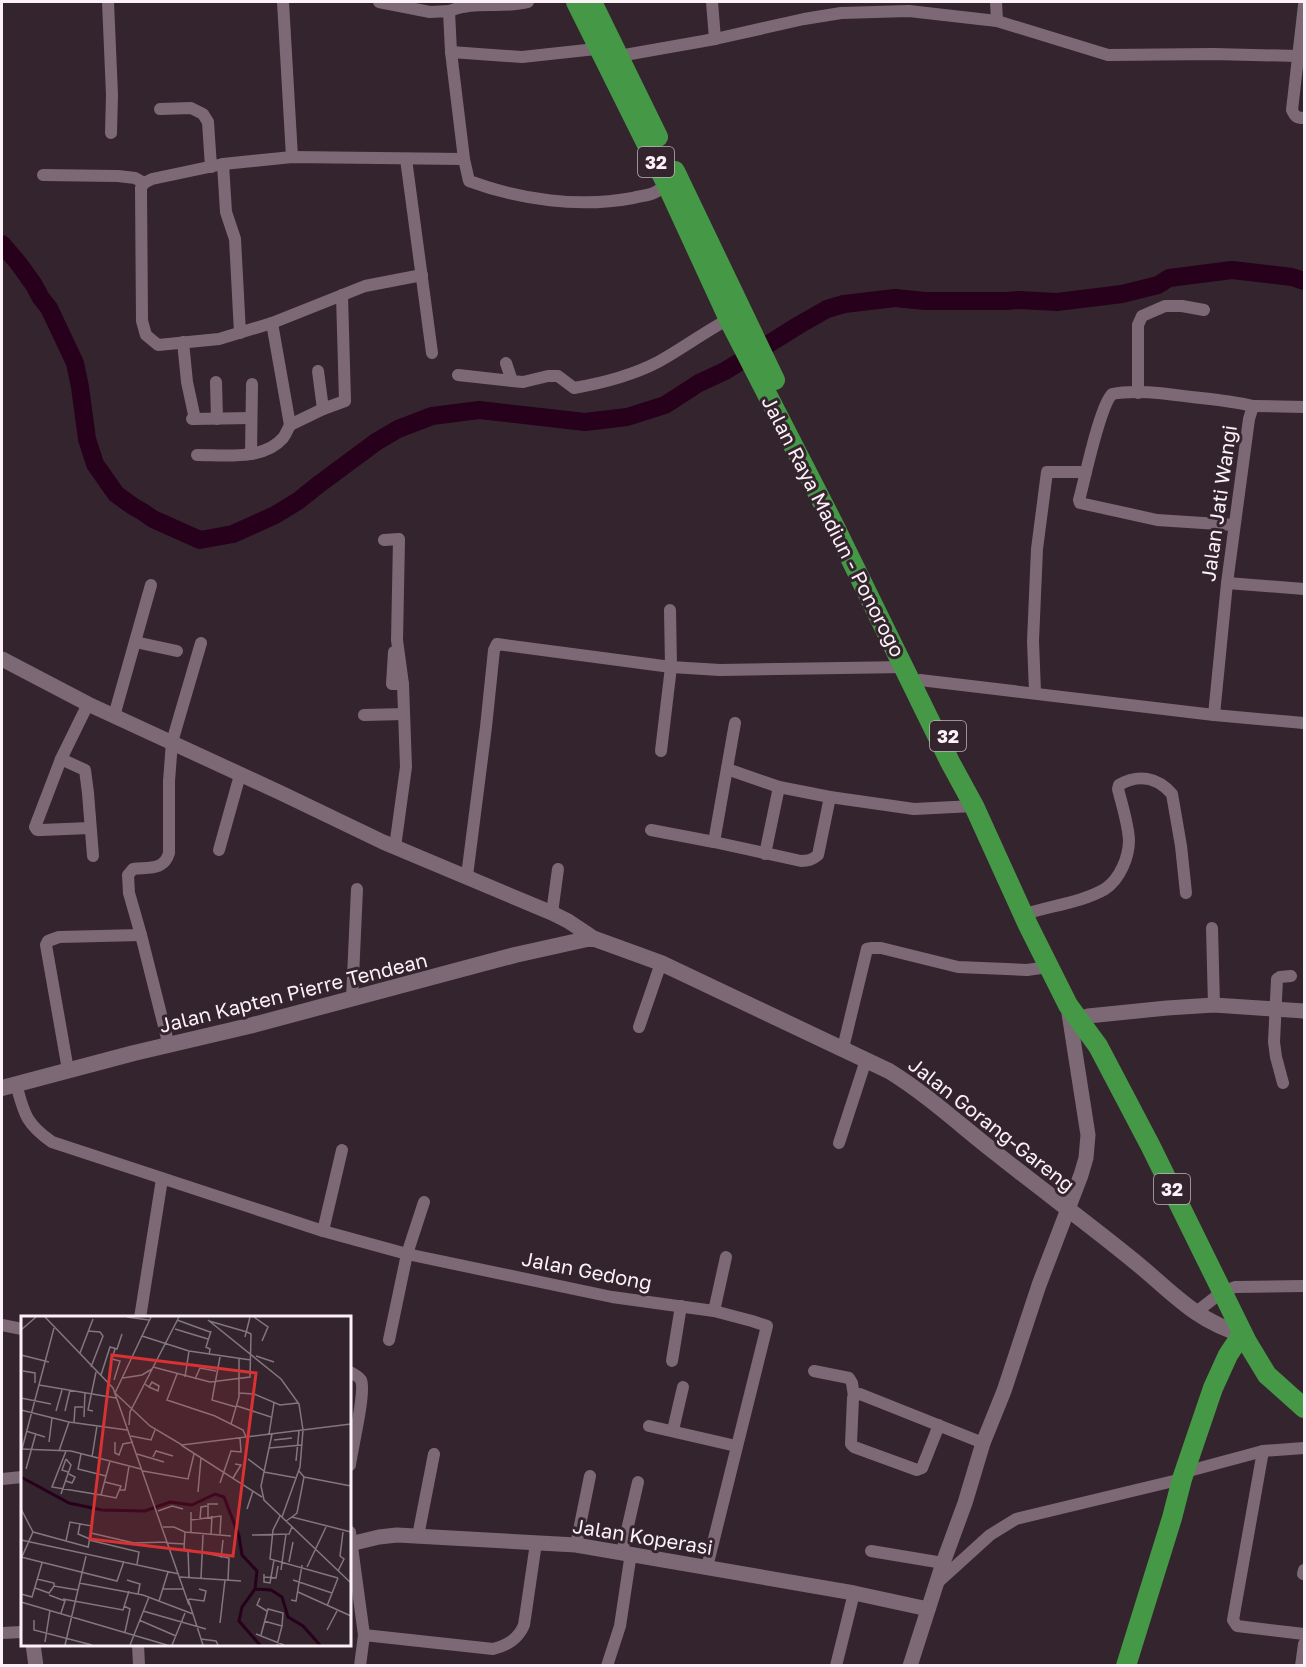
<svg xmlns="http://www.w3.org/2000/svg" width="1306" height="1667" viewBox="0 0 1306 1667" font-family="'Golos Text',sans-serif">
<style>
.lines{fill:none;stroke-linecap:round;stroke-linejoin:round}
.river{stroke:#27011c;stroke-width:18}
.minor{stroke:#7d6975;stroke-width:12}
.tertiary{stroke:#7d6975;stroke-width:15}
.secondary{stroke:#7d6975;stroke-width:16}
.trunk{stroke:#449846;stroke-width:20}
.labels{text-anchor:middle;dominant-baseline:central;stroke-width:6;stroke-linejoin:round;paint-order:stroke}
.shield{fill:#34242e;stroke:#c0b4bb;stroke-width:1.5}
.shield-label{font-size:18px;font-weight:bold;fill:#fcf1f7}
.street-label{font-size:20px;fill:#fcf1f7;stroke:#34242e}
.inset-river{fill:none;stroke:#27011c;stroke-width:3}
.inset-road{fill:none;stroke:#84767e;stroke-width:1.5}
.view{fill:#d83232;fill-opacity:0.15;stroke:#d83232;stroke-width:3}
.inset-edge{fill:none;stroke:#fcf1f7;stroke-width:3}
</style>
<rect width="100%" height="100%" fill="#34242e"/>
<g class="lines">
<polyline class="river" points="2,244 19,264 34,285 41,298 49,308 75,363 80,387 87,439 95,464 116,494 134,507 143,512 153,519 200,540 233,534 275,515 298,501 318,485 376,442 398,429 432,416 479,410 585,422 627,417 665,405 699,383 725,371 799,325 827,309 844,304 895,298 925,301 1007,301 1019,300 1057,302 1122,294 1158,285 1169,278 1232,270 1292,277 1304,281"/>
<g class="minor">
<polyline points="108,2 112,95 111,133"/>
<polyline points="283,2 292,157"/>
<path d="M379,2L430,12L449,11L451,52L464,159L469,181C521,200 579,208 633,198C639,196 645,196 651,194C657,192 662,188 667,185"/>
<polyline points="712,2 715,39"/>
<polyline points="996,2 997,21"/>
<path d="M1304,5L1292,110C1295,117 1297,118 1304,118"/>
<path d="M449,11C475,0 500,9 528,2"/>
<polyline points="451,52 522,57 605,48"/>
<polyline points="619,56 715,39 804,19 841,13 909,11 997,21 1108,55 1214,54 1298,56"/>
<polyline points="160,109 191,108 203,114 208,122 211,167"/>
<polyline points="406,159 432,353"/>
<polyline points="223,164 226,212 235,239 240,333"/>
<polyline points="43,175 118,176 135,178 144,183"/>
<polyline points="144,183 141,188 142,321 146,335 158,345 219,339 272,323 365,286 422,275"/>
<polyline points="144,183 152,179 223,164 292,157 464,159"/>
<polyline points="183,342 187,382 195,419"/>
<path d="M506,363L512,381L523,382L548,376H558L574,388C603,383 631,376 658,362C682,349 704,332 729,319"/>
<polyline points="318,371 323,409"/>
<polyline points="458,375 512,381"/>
<polyline points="216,382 217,419"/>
<polyline points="1138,393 1138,325 1142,316 1165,306 1182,306 1204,310"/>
<polyline points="1253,406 1304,407"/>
<polyline points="192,419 251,418"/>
<polyline points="290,425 323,409 345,401 342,295"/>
<polyline points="251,454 252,384"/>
<path d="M197,455C224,455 263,461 283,438C286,434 288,429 290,425L272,323"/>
<polyline points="384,540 399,539 397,640 403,684 406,767 395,847"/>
<polyline points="1227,583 1304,589"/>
<polyline points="135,642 177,651"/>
<polyline points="394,652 392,684 403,684"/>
<polyline points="920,680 1214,715 1304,723"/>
<polyline points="1035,692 1033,641 1037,549 1047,472 1086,472"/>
<polyline points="88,704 61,759 35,827 37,830 41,830 90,828"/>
<polyline points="364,715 404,714"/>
<path d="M1214,715L1227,583L1249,419L1253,406C1233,401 1212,399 1192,397C1168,394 1136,389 1112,394C1099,408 1085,479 1079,500L1080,503L1157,520L1234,525"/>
<polyline points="114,716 151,585"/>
<polyline points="661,751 671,667 670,610"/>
<polyline points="61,759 85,770 88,793 93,856"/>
<polyline points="727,769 779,787 830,797 914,809 974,806"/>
<path d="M651,830L714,842L801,861C808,861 812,860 818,855L830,797"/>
<polyline points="714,842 735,723"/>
<polyline points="219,850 240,775"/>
<polyline points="765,854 779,787"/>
<polyline points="467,876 486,727 494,650 497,644 671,667 720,670 905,667"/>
<polyline points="552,913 558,869"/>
<path d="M1025,914C1050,906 1083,902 1105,889C1120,879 1129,857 1129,840C1128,823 1122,805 1118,789L1119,785C1138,774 1157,777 1172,794L1181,846L1186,893"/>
<polyline points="1212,928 1214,1005"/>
<polyline points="141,935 169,1046"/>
<polyline points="352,999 357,889"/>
<polyline points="639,1027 661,963"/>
<polyline points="843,1048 867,949 872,948 881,948 958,967 1027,970 1048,967"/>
<path d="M68,1070L46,945L48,941L59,937L141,935L129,893L128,875L133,869C148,867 164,871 169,853V781L172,742L201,643"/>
<polyline points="1283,1083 1276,1057 1274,1042 1277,979 1280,977 1291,976"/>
<path d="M16,1084C24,1113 25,1123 52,1142L323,1231L407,1254L612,1297L714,1311L752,1321L767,1326L707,1567"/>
<polyline points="839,1143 866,1060"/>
<polyline points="323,1231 342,1150"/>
<polyline points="714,1311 726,1257"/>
<polyline points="1195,1313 1222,1292 1235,1287 1304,1286"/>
<polyline points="140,1318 162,1179"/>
<polyline points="2,1325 22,1329"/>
<polyline points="389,1340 407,1254 424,1202"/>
<polyline points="672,1361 681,1306"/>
<polyline points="814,1371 849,1378 852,1383 854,1396"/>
<path d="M350,1372C354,1374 358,1376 361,1380C366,1392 352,1449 350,1465"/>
<polyline points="939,1425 922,1468 917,1470 854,1447 851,1444 853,1398 854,1396 860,1394 983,1443"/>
<polyline points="649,1426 736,1446"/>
<polyline points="673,1430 683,1387"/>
<polyline points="1263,1451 1233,1620 1237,1626 1304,1634"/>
<polyline points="1185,1472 1263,1451 1304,1448"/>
<polyline points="2,1479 22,1477"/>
<polyline points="350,1532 364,1635 360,1666"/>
<polyline points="418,1536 434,1454"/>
<polyline points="576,1545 590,1476"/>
<polyline points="871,1551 943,1563"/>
<polyline points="622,1552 638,1482"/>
<polyline points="1303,1574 1304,1570"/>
<polyline points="936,1584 990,1535 1016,1519 1182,1479"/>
<polyline points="2,1633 22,1632"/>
<path d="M364,1635L493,1649C508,1645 518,1639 524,1625L536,1543"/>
<polyline points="138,1644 139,1666"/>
<polyline points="607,1666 620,1626 631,1553"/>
<polyline points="836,1666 854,1593"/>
<polyline points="1301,1666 1304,1644"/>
</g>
<g class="tertiary">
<polyline points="2,659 88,704 281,793 383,842 552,913 568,921 595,939"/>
<polyline points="1088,1016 1167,1008 1214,1005 1304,1011"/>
<polyline points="350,1544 379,1537 397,1535 576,1545 854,1593 928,1609"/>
<polyline points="33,1644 36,1666"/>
<polyline points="910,1666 943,1563 965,1503 983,1443 1004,1391 1039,1285 1081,1175 1086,1158 1088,1135 1068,1007"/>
</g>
<path class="secondary" d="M2,1088L134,1053L249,1026L515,955L587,939H595L661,963L889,1071C928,1095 961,1126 997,1154C1042,1190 1089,1224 1134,1261C1170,1290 1195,1321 1242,1334"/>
<g class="trunk">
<polyline points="576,2 667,185 731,324 833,523 950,762 974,806 1028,925 1068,1005 1098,1046 1150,1145 1247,1342 1267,1375 1304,1408"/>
<polyline points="592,2 658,137"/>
<polyline points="675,171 775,380"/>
<polyline points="1126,1666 1172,1518 1182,1479 1213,1388 1228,1355 1242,1334"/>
</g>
</g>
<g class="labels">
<g class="shield">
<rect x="638" y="147" width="36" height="30" rx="4.5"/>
<rect x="930" y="721" width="36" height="30" rx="4.5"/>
<rect x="1154" y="1174" width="36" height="30" rx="4.5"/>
</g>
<g class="shield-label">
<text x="656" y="162">32</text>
<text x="948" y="736">32</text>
<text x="1172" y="1189">32</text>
</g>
<g class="street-label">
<text transform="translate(1218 503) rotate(-82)">Jalan Jati Wangi</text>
<text transform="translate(834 526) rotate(63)">Jalan Raya Madiun - Ponorogo</text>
<text transform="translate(293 992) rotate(-14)">Jalan Kapten Pierre Tendean</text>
<text transform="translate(992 1124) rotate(38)">Jalan Gorang-Gareng</text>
<text transform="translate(587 1270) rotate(11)">Jalan Gedong</text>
<text transform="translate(643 1536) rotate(9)">Jalan Koperasi</text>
</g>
</g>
<g transform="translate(21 1316)">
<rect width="330" height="330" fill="#34242e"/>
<path class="inset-river" d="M0,161L48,187L81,194L124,195L149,186L171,189L194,178L203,181L218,220L221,239L236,255L234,273L221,291L218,305L239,329M234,273L250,274L261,281L267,301L282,310L299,329"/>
<path class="inset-road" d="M24,1L92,72L168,289M106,1L128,4M233,1L247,11L241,25M156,4L189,16M187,4L260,63L278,88L282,114L279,151L261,201M188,5L226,16M154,13L187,23M0,14L15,1M67,15L79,16L82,20L70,51M121,20L168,35L230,44M224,21L229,1M59,37L72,3M0,39L28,46M188,39L189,33L185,31L190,15M235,40L253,46M199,41L191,84L215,91M132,51L189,66L229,61L230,18L226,16M2,55L14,57V67M156,58L146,84L194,100L222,114L225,121M80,59L89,31L96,33L101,18M164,61L168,35M102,62L121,59L131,53M174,63L179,52L195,55M93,64L99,45L91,43L94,33M124,68L128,71L137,75L138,70L131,66L128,71M18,69L95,82M94,77L129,110L161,129L330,108M94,77L130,1M218,77L233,78L259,89L277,87M0,82L30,88M216,90L250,101M0,94L48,106L106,114M35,95L41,74M44,95L49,74M72,95L67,94L75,56M63,101L64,76M53,107L54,91H62M210,108L218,81V43M108,109L109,96L158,1M5,115L24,121M248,118L253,87M251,118L240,170L243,184L330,267M110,120L130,124L134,114M253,124L271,122M28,126L31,102M94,126V137L98,139L102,128L112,126M160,129L241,181M248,132L281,129M0,133L50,135L120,153M1,133L33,12M38,135L48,106M45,135L31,171L80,179M60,138L57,153L85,160M116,138L143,146M71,141L76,110M132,141L135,135L152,140M45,143L41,154L47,156M227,143L243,155M275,145L278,115M5,153L15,117M122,155L167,163L173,138M243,156L276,162M283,161L330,170M212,162L220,149L214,148M45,165L51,167L54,161L48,158M84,166L100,170L95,182L80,179L89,145M199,167L210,135L220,136L219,122M99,174H104L108,150M177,176L180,142M40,178L50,149L45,143M0,193L12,216M226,193L232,175M137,195L151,190L162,193M170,196V217M259,200L252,214L249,243L317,262M187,201V188H197M271,201L276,197L283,161L278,155M179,203L180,191L186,190M170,204L200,200L199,218M265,205L271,201L330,216M59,208L57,218L69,223M142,211H153L164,216M164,216L163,233L208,242L207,264M164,216L210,220M70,217L113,227L145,226M190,219L191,200M231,219L268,218L271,211M0,224L158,258M68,224L118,236L116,248M45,225L49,206L71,210L67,232M145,227L164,228M167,234L168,261M0,241L96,265L103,245M200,242L202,224M0,243L12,216L67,231M268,246L272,226M286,251L305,211M260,254L265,218M317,255L323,243L319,240L322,216M243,258V266L249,267L253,244M159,261L220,265M243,261L255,262L257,250M180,262L182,219M16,263L33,267V271M106,264L119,268L117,278M272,264L311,277M58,267L122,279L172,298M14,272L28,277L33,270L57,274M142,273H162M277,276L330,300M0,278L11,281L21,247M28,279L44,285L40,297M239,282L236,289L246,295M42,283L102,294L108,275M167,283L182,329M168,283L183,285L185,275L178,273M270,284L275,285L281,249M138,285L147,256M0,286L146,329M103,290L109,293L104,316M306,290L317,262M122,295L185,313M13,304V314L71,329M118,304L155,320M243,305L261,310L256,329M199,307L204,264M306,314L316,295M235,318L263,329M240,319L247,293L262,297L261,310M180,323L195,325L197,329M24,326L29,294M44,329L65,240M109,329L128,281M151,329L164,297"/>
<path class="view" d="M91,39L235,57L212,240L69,223Z"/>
<rect width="330" height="330" class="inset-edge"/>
</g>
<rect width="1306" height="1667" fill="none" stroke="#fcf1f7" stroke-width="6"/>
</svg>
